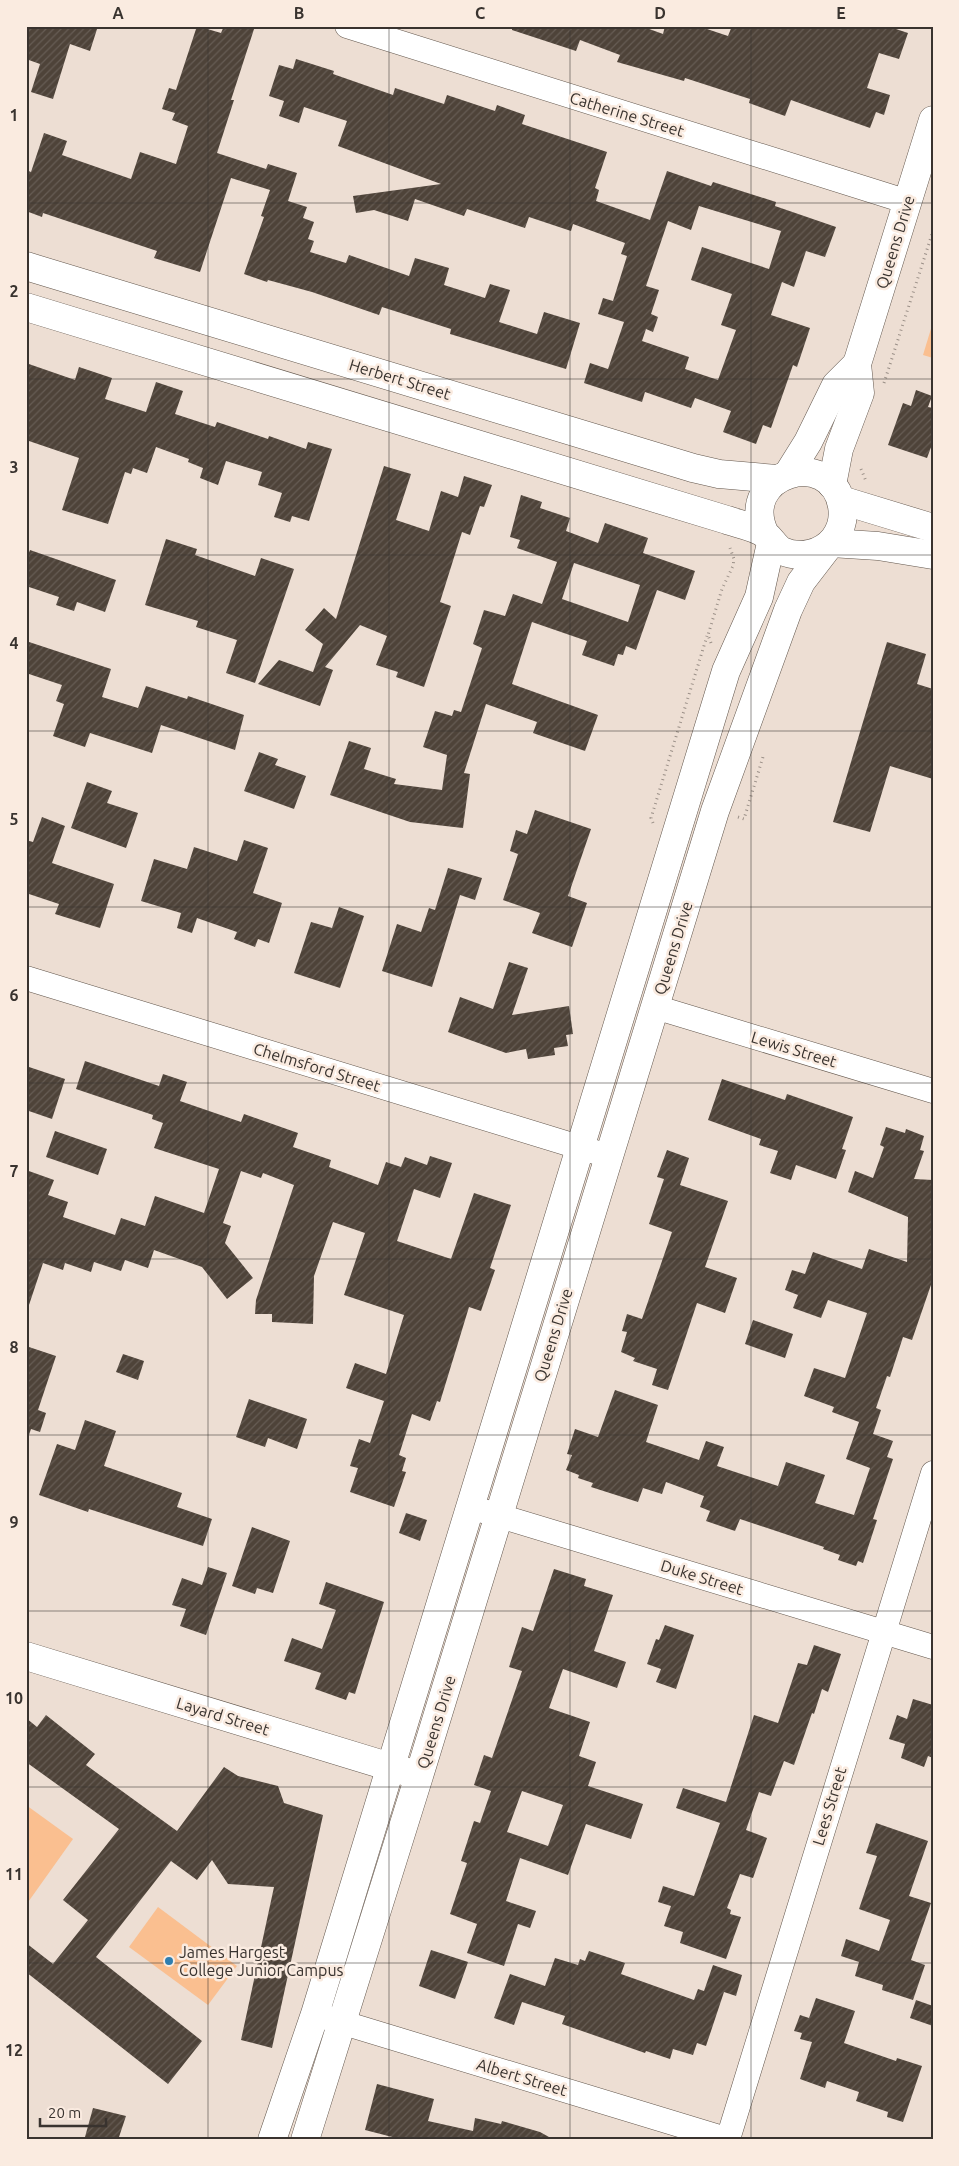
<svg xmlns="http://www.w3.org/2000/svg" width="959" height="2166" viewBox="0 0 959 2166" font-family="Ubuntu,sans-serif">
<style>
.grass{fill:#fabf90}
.building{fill:url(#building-hatch);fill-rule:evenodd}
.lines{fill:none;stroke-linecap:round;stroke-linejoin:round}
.street-casing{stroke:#62564c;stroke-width:25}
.secondary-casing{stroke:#62564c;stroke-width:29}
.path{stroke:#9a8f87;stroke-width:3;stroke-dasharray:1 4;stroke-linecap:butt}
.street{stroke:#fff;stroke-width:24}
.secondary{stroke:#fff;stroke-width:28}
.grid{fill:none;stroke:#39332f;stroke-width:1;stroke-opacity:0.55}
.poi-dot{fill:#2f7eb0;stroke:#faebe0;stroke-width:2}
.labels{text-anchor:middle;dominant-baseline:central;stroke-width:5;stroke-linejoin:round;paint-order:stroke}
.street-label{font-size:16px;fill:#39332f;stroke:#faebe0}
.poi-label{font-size:16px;fill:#39332f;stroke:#faebe0;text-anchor:start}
.neatline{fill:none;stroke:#39332f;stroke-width:2}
.grid-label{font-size:16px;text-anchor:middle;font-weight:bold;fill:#39332f}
</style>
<defs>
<pattern id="building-hatch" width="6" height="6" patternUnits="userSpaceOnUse" patternTransform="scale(1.25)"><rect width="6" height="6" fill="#4e4339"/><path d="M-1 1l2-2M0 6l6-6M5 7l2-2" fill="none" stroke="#665c54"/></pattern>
</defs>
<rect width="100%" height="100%" fill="#edded3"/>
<g class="grass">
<polygon points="933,322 933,358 923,355"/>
<polygon points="26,1805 73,1839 26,1905"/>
<polygon points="158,1907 237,1966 208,2005 129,1947"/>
</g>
<g class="building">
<polygon points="26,26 98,26 90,51 70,44 53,99 31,92 40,64 26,59"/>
<polygon points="197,26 221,33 224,26 255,26 231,100 234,100 217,153 266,169 268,164 297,173 288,201 307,207 303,218 314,222 308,239 314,241 310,252 346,263 349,255 409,276 415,258 449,268 444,285 485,298 490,284 510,290 499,322 537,334 544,312 580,323 566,369 450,334 451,329 382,307 379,315 312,292 268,280 267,282 244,274 264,217 261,216 270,190 231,178 200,272 154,258 157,251 43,213 42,217 26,211 26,170 31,172 44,133 67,141 62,155 131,179 140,152 176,164 188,126 172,120 175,113 162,109 169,88 176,90"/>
<polygon points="512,26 641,26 663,34 665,26 698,26 728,36 732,26 887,26 908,33 899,59 879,53 867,88 890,95 884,115 876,112 870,128 791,100 785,116 749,103 750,99 685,78 684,81 617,62 620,55 580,40 576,51 512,30"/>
<path d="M296,59L334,71L333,74L393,95L395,88L444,104L447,95L495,111L497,105L525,115L522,124L607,152L595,188L599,190L596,201L650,220L667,171L711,186L713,182L776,202L775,206L836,227L825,257L806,251L794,287L782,282L771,315L810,328L797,367L793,365L771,428L763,425L756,444L723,432L731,411L695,398L691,408L645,392L642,402L584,383L590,363L608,369L624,322L598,314L603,298L613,301L627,256L621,254L625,243L573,224L571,231L529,217L525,228L467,209L464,216L415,199L408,221L374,210L356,213L353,196L441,184L338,146L347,121L304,107L299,123L279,116L284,101L269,96L279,65L293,69ZM699,206L781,231L769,269L702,247L691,280L732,294L721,325L736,330L718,380L685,369L689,357L642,341L646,329L653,332L658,317L651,314L659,290L646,286L668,221L691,230Z"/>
<polygon points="26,363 75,380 79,367 112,378 105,399 146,412 156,382 183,391 175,414 215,427 217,422 268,439 269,436 306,449 308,442 332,449 309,521 292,516 290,522 274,517 282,493 258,485 262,472 226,461 218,485 200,478 203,468 188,462 189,459 156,447 147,473 133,468 131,474 125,472 108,524 62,510 79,458 26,440"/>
<polygon points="916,390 932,396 928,407 933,408 933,442 927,458 888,445 903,403 911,406"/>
<polygon points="384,466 411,474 396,520 429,531 441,491 458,497 464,476 492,485 484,507 480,506 470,535 462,532 440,602 451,606 424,687 396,677 398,672 376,665 387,636 360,625 325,667 333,670 320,706 258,684 279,660 313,672 323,644 305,630 324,608 336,619"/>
<path d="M521,495L542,502L540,508L570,518L566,531L598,543L605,523L648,538L643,553L695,571L685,600L657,590L636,650L626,646L623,655L618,654L614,666L582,655L587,641L532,622L512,684L598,715L585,751L533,733L537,722L486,704L464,773L470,774L463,828L410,822L330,795L349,741L371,748L364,769L396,779L394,784L442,790L447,755L423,747L435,711L452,716L454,710L461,712L482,648L473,644L484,610L505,616L513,594L542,604L557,562L517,548L520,540L510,537ZM574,563L640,585L628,622L562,599Z"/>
<polygon points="166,539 197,549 195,555 255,576 261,558 294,569 255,683 226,673 237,640 196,627 198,621 145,605"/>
<polygon points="30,550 116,580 105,612 77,602 74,611 56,605 59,597 26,586 26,560"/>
<polygon points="26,641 111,669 102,697 138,708 146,686 187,699 188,696 244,715 235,750 161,725 152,753 90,733 85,747 53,736 64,704 56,701 62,685 26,673"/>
<polygon points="887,642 926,654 917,684 933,689 933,779 890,766 870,832 833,822"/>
<polygon points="259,752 278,759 275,765 306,776 294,809 244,791"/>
<polygon points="87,782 112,791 107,803 138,813 126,848 71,828"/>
<polygon points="535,810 591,829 568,896 587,903 572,947 532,933 540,913 503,900 518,854 510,851 516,830 527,834"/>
<polygon points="42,817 65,826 52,863 114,884 100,928 55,914 59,904 26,893 26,840 33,842"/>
<polygon points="244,840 268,848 253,893 282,903 269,943 258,939 255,947 234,939 237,932 197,918 192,933 177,928 181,913 141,901 154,859 187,869 194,847 237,861"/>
<polygon points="448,868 482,878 475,900 460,895 432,987 382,971 397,924 421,932 429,908 435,910"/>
<polygon points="339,907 364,916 340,988 294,973 311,922 332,928"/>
<polygon points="509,962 528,968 512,1015 569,1006 573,1034 566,1035 568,1046 554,1048 555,1055 528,1059 526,1049 506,1053 448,1032 460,997 493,1009"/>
<polygon points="85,1061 159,1086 163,1074 187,1082 180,1101 241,1122 244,1114 298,1133 293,1147 331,1160 329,1167 378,1185 386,1162 401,1167 405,1157 427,1165 430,1156 452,1163 440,1198 414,1189 397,1241 451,1259 474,1193 511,1205 490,1268 495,1270 481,1311 469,1307 440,1402 437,1401 430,1421 412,1414 399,1455 406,1458 402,1471 406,1472 394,1507 350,1492 358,1468 350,1466 359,1439 370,1443 384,1401 346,1388 355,1363 386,1374 404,1315 344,1295 365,1233 333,1222 314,1276 313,1324 272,1322 272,1314 255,1314 256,1300 294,1185 263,1173 261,1178 241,1171 223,1223 231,1226 225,1243 253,1278 227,1299 202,1267 154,1250 148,1268 125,1260 121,1271 94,1262 91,1272 65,1263 63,1270 43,1263 29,1305 26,1304 26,1170 54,1180 48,1195 68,1202 63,1217 115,1235 121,1218 145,1226 155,1196 204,1213 219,1169 154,1148 163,1123 152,1119 153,1115 76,1089"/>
<polygon points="26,1066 65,1079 52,1119 26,1110"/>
<polygon points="722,1079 785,1100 787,1094 853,1117 842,1149 846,1150 836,1179 796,1165 791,1180 770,1173 778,1151 759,1145 761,1139 708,1120"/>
<polygon points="886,1127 905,1133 906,1129 924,1136 920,1150 924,1151 914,1179 933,1180 933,1279 912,1340 903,1337 890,1377 887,1376 876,1408 881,1410 873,1434 893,1441 887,1457 893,1459 873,1519 877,1520 863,1563 858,1561 856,1566 838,1560 840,1555 823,1549 824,1547 740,1519 735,1531 706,1521 710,1511 700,1507 704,1496 666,1482 662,1494 643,1488 638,1502 591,1487 593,1483 578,1478 579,1475 566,1470 572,1455 567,1454 575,1429 598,1437 615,1390 658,1405 646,1442 699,1460 706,1441 724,1447 717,1466 778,1486 786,1462 825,1475 815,1503 854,1515 870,1468 846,1459 859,1422 832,1412 834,1407 804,1396 814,1368 845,1378 867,1313 828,1300 821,1318 793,1308 798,1295 785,1290 792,1270 805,1274 813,1252 862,1269 869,1249 907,1262 908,1217 848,1192 855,1171 873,1178 884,1147 880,1145"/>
<polygon points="55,1131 107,1149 98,1175 46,1157"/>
<polygon points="667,1150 689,1158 680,1185 728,1201 705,1267 737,1278 725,1313 697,1303 668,1390 652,1385 657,1369 633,1361 635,1358 621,1352 627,1332 622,1331 627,1314 642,1319 672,1232 649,1224 664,1179 657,1177"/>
<polygon points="753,1320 793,1334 785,1358 745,1344"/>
<polygon points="26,1346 56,1356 38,1410 46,1413 40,1432 31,1429 29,1435 26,1435"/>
<polygon points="123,1354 144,1361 138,1380 116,1372"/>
<polygon points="249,1399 307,1419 297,1449 268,1438 265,1447 236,1437"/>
<polygon points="85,1420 116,1431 104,1466 182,1493 177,1507 212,1519 203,1546 89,1509 88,1512 39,1495 57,1444 75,1450"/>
<polygon points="406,1513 427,1520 420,1541 399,1533"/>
<polygon points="252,1527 290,1541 273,1593 257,1588 255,1594 232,1586"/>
<polygon points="208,1567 227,1573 206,1635 180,1626 186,1609 172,1605 182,1578 202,1585"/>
<path d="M554,1569L586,1579L584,1586L613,1595L594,1651L626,1662L617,1688L563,1669L549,1708L590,1722L579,1756L596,1762L588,1786L643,1804L631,1839L586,1824L568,1875L520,1858L506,1901L536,1911L530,1928L518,1924L504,1966L467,1953L477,1924L450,1914L467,1863L461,1861L474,1821L480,1823L491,1791L474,1785L484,1755L492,1758L522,1671L509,1667L522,1627L533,1631ZM522,1791L563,1805L548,1846L507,1832Z"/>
<polygon points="326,1582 384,1602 355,1694 349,1692 346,1700 315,1689 321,1673 284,1661 292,1638 322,1649 336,1610 319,1604"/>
<polygon points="665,1625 694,1635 676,1689 656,1682 661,1669 647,1664 656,1639 659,1640"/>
<polygon points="814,1645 841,1654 828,1692 822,1689 814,1714 812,1713 794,1765 784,1761 771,1796 759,1792 746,1830 767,1838 753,1878 740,1874 727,1908 731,1910 730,1914 741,1917 726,1959 680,1943 683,1932 664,1926 671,1906 658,1902 663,1886 694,1896 720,1823 676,1808 683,1788 726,1802 754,1715 778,1723 798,1663 807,1665"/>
<polygon points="913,1699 933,1705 933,1758 928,1756 924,1767 901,1758 905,1744 889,1739 897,1715 907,1719"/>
<polygon points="46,1715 95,1754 86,1765 177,1831 224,1767 238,1776 278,1786 284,1803 323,1815 272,2048 241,2040 274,1887 228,1884 212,1860 197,1880 171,1861 96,1957 202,2041 168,2084 26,1972 26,1943 53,1964 88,1920 63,1900 119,1829 26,1762 26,1718 37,1727"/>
<polygon points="876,1823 928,1841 909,1896 931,1903 911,1960 925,1965 913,2000 882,1990 883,1985 855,1976 859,1962 841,1956 846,1939 879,1951 890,1920 859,1909 877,1856 866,1853"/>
<polygon points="431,1950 468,1962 455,1999 419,1986"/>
<polygon points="589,1951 625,1963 621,1974 694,2000 698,1989 704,1991 713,1965 742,1975 736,1996 724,1992 706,2046 697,2043 693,2055 673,2049 670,2059 646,2051 645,2053 562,2024 565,2016 522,2002 514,2025 494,2018 510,1974 545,1986 555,1958 578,1965 580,1959 585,1961"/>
<polygon points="816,1998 855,2011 844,2043 896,2061 897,2058 922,2066 903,2122 887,2117 888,2112 856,2101 859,2092 827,2081 825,2088 800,2079 812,2042 800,2039 802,2033 794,2031 800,2015 809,2018"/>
<polygon points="916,2000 933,2006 933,2026 910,2018"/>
<polygon points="377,2084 434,2099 428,2121 473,2131 475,2118 501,2124 502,2121 540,2132 549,2137 548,2140 404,2140 365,2130"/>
<polygon points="93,2108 126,2116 118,2140 97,2140 85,2137"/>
</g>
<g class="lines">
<g class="street-casing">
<g id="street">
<polyline points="347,26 908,202"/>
<polyline points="26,978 608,1156"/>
<polyline points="655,1007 933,1091"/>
<polyline points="470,1507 933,1647"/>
<polyline points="324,2017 729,2140"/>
<polyline points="728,2139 933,1473"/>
</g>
</g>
<g class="secondary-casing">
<g id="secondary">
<polyline points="26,266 693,468 719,474 777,479"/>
<path d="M26,307L727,520C738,524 757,527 766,535C772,540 775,547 782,551C800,559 822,554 834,539C841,530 844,518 842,506C831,445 736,474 765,534"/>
<polyline points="788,474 808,442 836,385 857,364"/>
<polyline points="832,485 839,449 860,393 857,364 933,120"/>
<polyline points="841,500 933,528"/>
<polyline points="26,1656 407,1772"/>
<polyline points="272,2140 315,2014 718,697 726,671 759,597 771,543"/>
<polyline points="305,2140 419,1776 715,811 788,610 801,582 831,543 878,546 933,555"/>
</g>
</g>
<g class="path">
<polyline points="884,383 933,231"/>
<polyline points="861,469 866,481"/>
<polyline points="711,643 708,635 722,589 733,566 734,559 730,548"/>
<polyline points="738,817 744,819 763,757"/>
<polyline points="653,823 651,818 707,636"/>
</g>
<use href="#street" class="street"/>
<use href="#secondary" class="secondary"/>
</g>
<path class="grid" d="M208,26V2140M389,26V2140M570,26V2140M751,26V2140M26,203H933M26,379H933M26,555H933M26,731H933M26,907H933M26,1083H933M26,1259H933M26,1435H933M26,1611H933M26,1787H933M26,1963H933"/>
<circle class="poi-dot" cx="169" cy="1961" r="5"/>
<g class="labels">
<g class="street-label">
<text transform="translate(627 114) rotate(17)">Catherine Street</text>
<text transform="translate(895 242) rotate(-73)">Queens Drive</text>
<text transform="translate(400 379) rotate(17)">Herbert Street</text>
<text transform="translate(673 948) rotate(-73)">Queens Drive</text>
<text transform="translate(794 1049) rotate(17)">Lewis Street</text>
<text transform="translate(317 1067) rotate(17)">Chelmsford Street</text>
<text transform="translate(553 1335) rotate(-73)">Queens Drive</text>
<text transform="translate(702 1577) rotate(17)">Duke Street</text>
<text transform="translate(223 1716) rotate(17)">Layard Street</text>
<text transform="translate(436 1722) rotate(-73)">Queens Drive</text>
<text transform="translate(829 1806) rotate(-73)">Lees Street</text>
<text transform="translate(522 2077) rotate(17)">Albert Street</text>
</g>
<g class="poi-label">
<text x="179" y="1952">James Hargest<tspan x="179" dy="18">College Junior Campus</tspan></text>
</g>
</g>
<rect width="959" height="2166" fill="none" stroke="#faebe0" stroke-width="55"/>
<path d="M40 2118v8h66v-8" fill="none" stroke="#39332f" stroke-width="2.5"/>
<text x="48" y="2118" font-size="15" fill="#39332f" stroke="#faebe0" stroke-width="4" paint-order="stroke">20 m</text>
<rect x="28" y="28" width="904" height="2110" class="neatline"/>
<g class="grid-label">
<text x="118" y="19">A</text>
<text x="299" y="19">B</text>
<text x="480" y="19">C</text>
<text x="660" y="19">D</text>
<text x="841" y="19">E</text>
<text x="14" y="121">1</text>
<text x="14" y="297">2</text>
<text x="14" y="473">3</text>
<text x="14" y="649">4</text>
<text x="14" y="825">5</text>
<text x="14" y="1001">6</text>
<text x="14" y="1177">7</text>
<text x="14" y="1353">8</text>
<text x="14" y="1528">9</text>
<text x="14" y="1704">10</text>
<text x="14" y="1880">11</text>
<text x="14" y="2056">12</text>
</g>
</svg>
